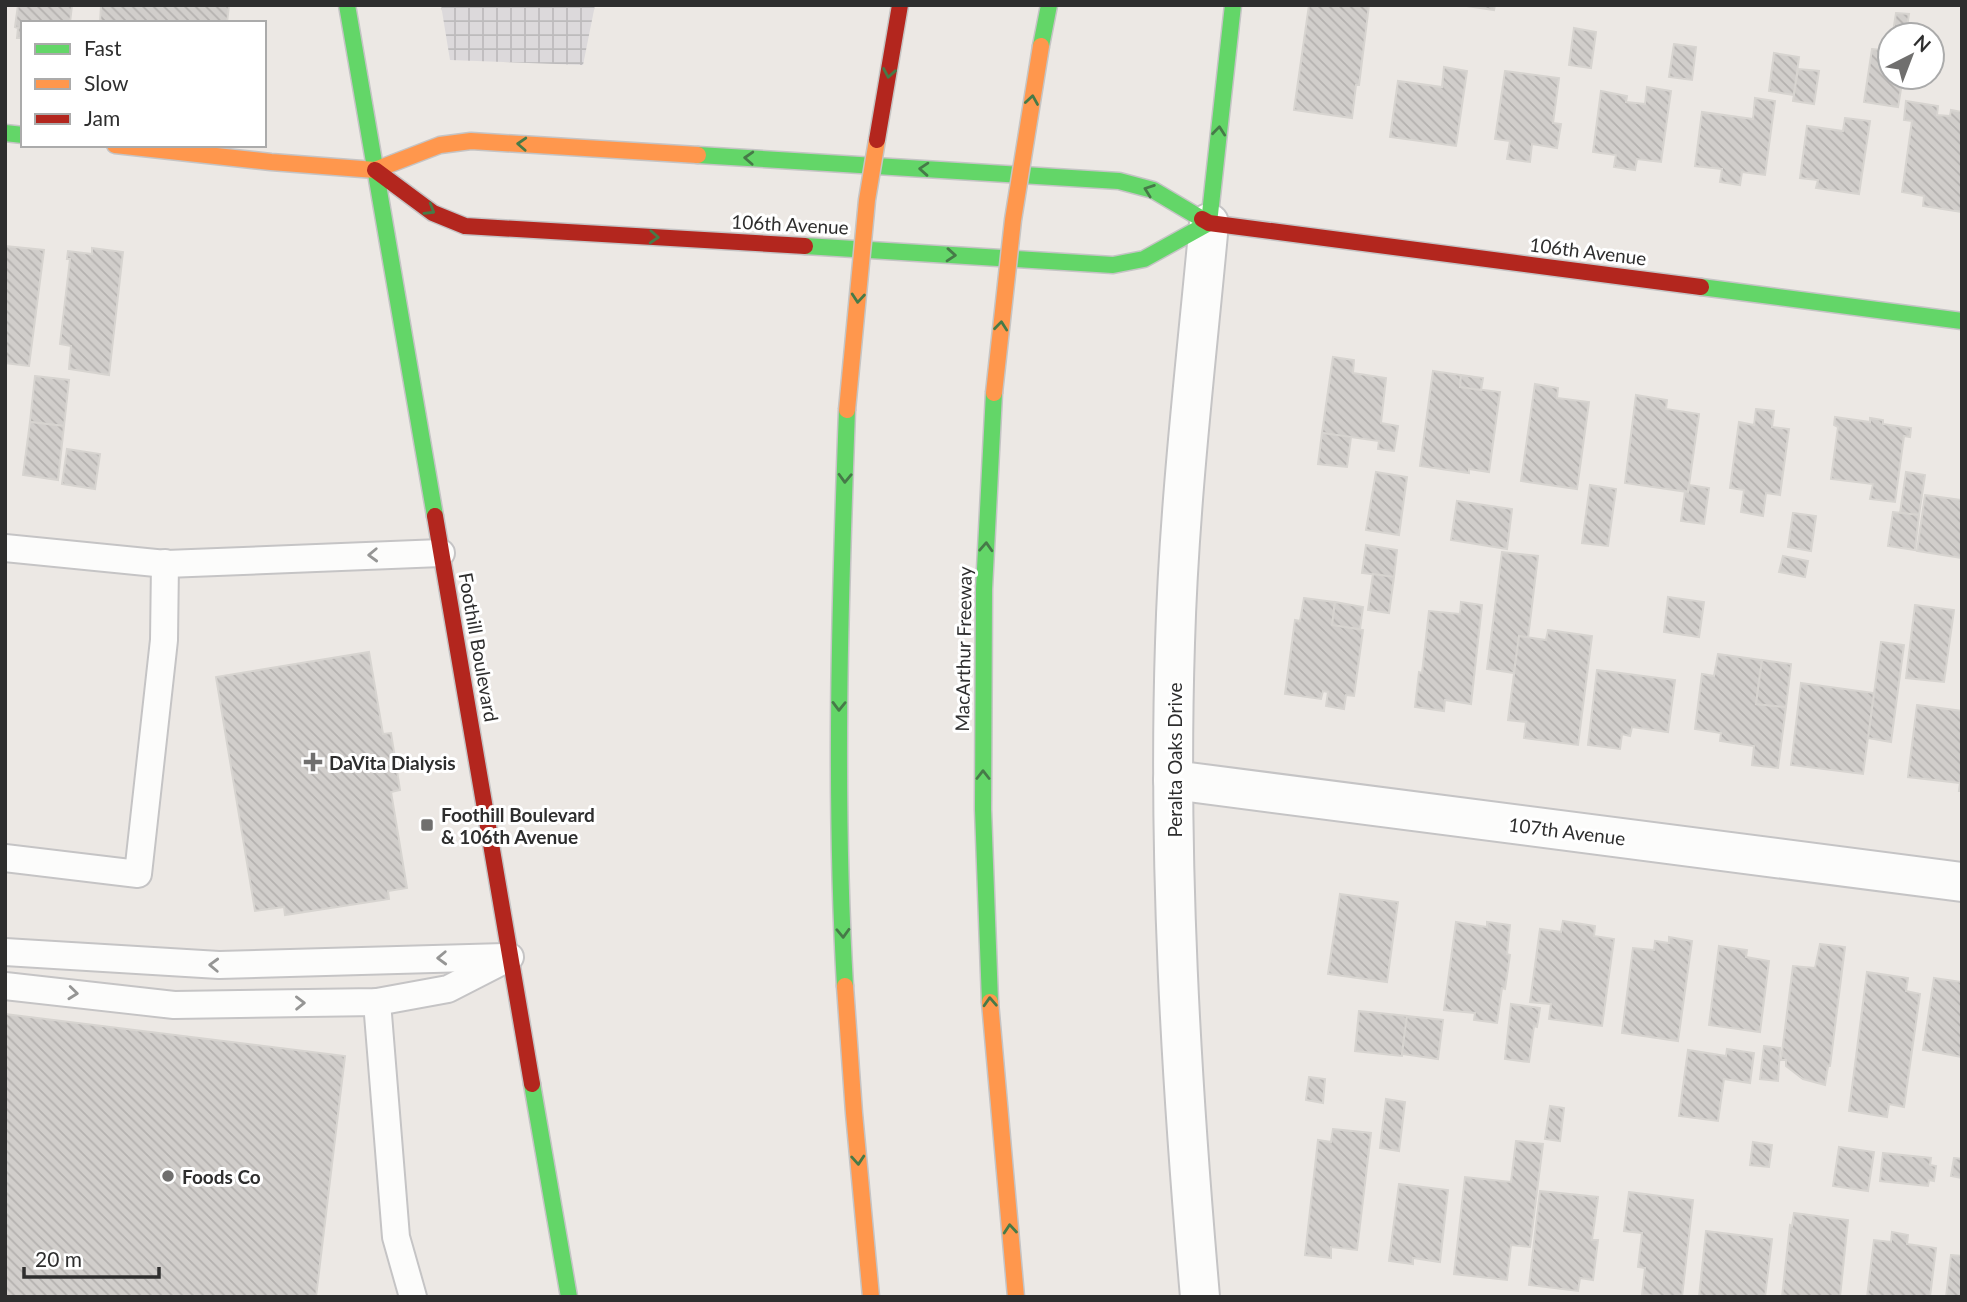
<svg xmlns="http://www.w3.org/2000/svg" width="1967" height="1302" viewBox="0 0 1967 1302" font-family="Lato,sans-serif">
<style>
.industrial{fill:url(#industrial-grid)}
.building{fill:url(#building-back-hatch);stroke:#d7d4d0;stroke-width:2}
.lines{fill:none;stroke-linecap:round;stroke-linejoin:round}
.lane-casing{stroke:#c5c4c5;stroke-width:30}
.street-casing{stroke:#c5c4c5;stroke-width:42}
.fast-casing{stroke:#c5c4c5;stroke-width:19}
.slow-casing{stroke:#c5c4c5;stroke-width:19}
.jam-casing{stroke:#c5c4c5;stroke-width:19}
.lane{stroke:#fcfcfb;stroke-width:26}
.street{stroke:#fcfcfb;stroke-width:38}
.fast{stroke:#63d668;stroke-width:16}
.slow{stroke:#ff974d;stroke-width:16}
.jam{stroke:#b3261e;stroke-width:16}
.slow-bridge-casing{stroke:#c6c5c4;stroke-width:19;stroke-linecap:butt}
.jam-bridge-casing{stroke:#c6c5c4;stroke-width:19;stroke-linecap:butt}
.slow-bridge{stroke:#ff974d;stroke-width:16}
.jam-bridge{stroke:#b3261e;stroke-width:16}
.oneway{stroke:#467a48}
.oneway2{stroke:#959594}
.poi-dot{fill:#706f6e;stroke:#fff;stroke-width:2.5}
.labels{text-anchor:middle;dominant-baseline:central;stroke-width:6;stroke-linejoin:round;paint-order:stroke}
.street-label{font-size:19px;fill:#2e2e2e;stroke:#fff}
.poi-label{font-size:19px;font-weight:bold;fill:#2e2e2e;stroke:#fff;text-anchor:start}
</style>
<defs>
<pattern id="industrial-grid" width="8" height="8" patternUnits="userSpaceOnUse" patternTransform="scale(1.75)"><rect width="8" height="8" fill="#dcd9db"/><path d="M0 4h8M4 0v8" fill="none" stroke="#bdbbbc"/></pattern>
<pattern id="building-back-hatch" width="6" height="6" patternUnits="userSpaceOnUse" patternTransform="scale(1.75)"><rect width="6" height="6" fill="#d1cecb"/><path d="M-1 5l2 2M0 0l6 6M5-1l2 2" fill="none" stroke="#b4b1af"/></pattern>
</defs>
<rect width="100%" height="100%" fill="#ece8e4"/>
<polygon class="industrial" points="441,5 595,5 583,65 450,60"/>
<g class="building">
<polygon points="18,5 72,5 70,23 23,23 23,38 17,38 18,28 15,27"/>
<polygon points="101,5 229,5 227,23 100,23"/>
<polygon points="1309,5 1369,5 1359,85 1356,85 1352,118 1294,110"/>
<polygon points="1460,5 1495,5 1494,10"/>
<polygon points="1896,13 1909,14 1906,34 1893,32"/>
<polygon points="1574,28 1596,32 1591,68 1569,65"/>
<polygon points="1674,44 1696,47 1692,80 1669,77"/>
<polygon points="1872,49 1890,51 1890,77 1903,77 1898,107 1864,102"/>
<polygon points="1774,53 1799,57 1794,95 1769,91"/>
<polygon points="1444,67 1467,71 1456,146 1390,137 1398,81 1442,87"/>
<polygon points="1798,69 1819,71 1814,104 1793,101"/>
<polygon points="1505,71 1559,78 1553,123 1561,124 1557,148 1532,144 1530,162 1507,159 1510,141 1495,139"/>
<polygon points="1647,87 1671,91 1661,162 1637,159 1635,170 1614,167 1616,155 1593,152 1601,91 1627,96 1626,102 1645,104"/>
<polygon points="1755,98 1775,101 1765,175 1742,172 1740,185 1720,182 1722,169 1695,166 1702,112 1753,119"/>
<polygon points="1906,101 1938,106 1937,115 1950,116 1951,110 1962,112 1962,212 1923,206 1924,196 1902,192 1912,121 1904,120"/>
<polygon points="1845,118 1870,121 1859,194 1816,188 1818,180 1800,178 1807,126 1843,131"/>
<polygon points="5,246 44,250 29,366 5,363"/>
<polygon points="92,248 123,252 109,375 69,369 71,346 60,344 70,259 67,259 68,251 92,254"/>
<polygon points="1333,357 1354,360 1353,373 1386,378 1381,423 1398,426 1394,451 1378,449 1379,441 1322,433"/>
<polygon points="1433,371 1461,375 1460,387 1500,392 1489,472 1469,469 1469,473 1420,466"/>
<polygon points="1461,375 1483,378 1481,390 1460,387"/>
<polygon points="35,376 69,380 64,426 30,422"/>
<polygon points="1535,384 1558,388 1557,398 1589,402 1577,489 1521,481"/>
<polygon points="1636,395 1667,400 1666,409 1699,414 1688,492 1625,483"/>
<polygon points="1756,409 1774,411 1772,427 1789,429 1780,495 1766,493 1763,516 1741,512 1744,490 1730,488 1739,422 1754,425"/>
<polygon points="1835,417 1870,422 1870,418 1883,420 1883,424 1911,428 1910,437 1904,436 1895,502 1870,499 1873,484 1831,479 1838,427 1834,425"/>
<polygon points="30,422 64,426 58,480 23,475"/>
<polygon points="1322,433 1351,437 1347,467 1318,464"/>
<polygon points="67,449 100,454 95,489 62,484"/>
<polygon points="1376,472 1407,477 1399,535 1366,530"/>
<polygon points="1906,472 1925,475 1919,515 1900,513"/>
<polygon points="1590,485 1616,489 1608,546 1582,543"/>
<polygon points="1689,485 1709,488 1704,524 1681,521 1685,491 1688,492"/>
<polygon points="1925,495 1962,500 1962,558 1917,551"/>
<polygon points="1457,501 1512,509 1507,549 1451,540"/>
<polygon points="1893,512 1919,515 1915,550 1888,546"/>
<polygon points="1793,513 1816,516 1811,551 1788,547"/>
<polygon points="1366,545 1397,550 1394,577 1362,573"/>
<polygon points="1502,552 1538,556 1528,638 1519,636 1514,673 1487,669"/>
<polygon points="1783,556 1808,561 1805,577 1779,572"/>
<polygon points="1373,574 1394,577 1389,613 1368,610"/>
<polygon points="1668,597 1704,602 1699,637 1664,632"/>
<polygon points="1304,598 1335,602 1332,625 1363,630 1354,696 1346,695 1344,709 1326,706 1328,692 1323,691 1321,699 1285,694 1295,620 1300,621"/>
<polygon points="1335,602 1363,607 1360,629 1332,625"/>
<polygon points="1461,602 1482,605 1471,704 1445,700 1444,711 1415,707 1419,672 1422,673 1429,611 1460,614"/>
<polygon points="1915,605 1954,610 1944,682 1906,678"/>
<polygon points="1548,630 1592,636 1578,745 1524,738 1526,722 1508,720 1519,636 1546,640"/>
<polygon points="1881,642 1904,645 1891,742 1868,738"/>
<polygon points="369,652 383,734 391,733 400,790 391,792 407,888 388,891 389,899 285,915 284,907 255,911 216,677"/>
<polygon points="1718,654 1762,660 1756,704 1786,707 1778,768 1752,765 1754,746 1720,741 1721,733 1695,729 1702,674 1714,676"/>
<polygon points="1762,660 1791,664 1786,707 1756,704"/>
<polygon points="1597,670 1675,680 1668,732 1632,727 1630,736 1622,734 1620,749 1588,745"/>
<polygon points="1801,683 1874,693 1863,774 1791,765"/>
<polygon points="1917,705 1962,711 1962,791 1959,791 1960,783 1908,777"/>
<polygon points="1340,894 1398,902 1387,982 1328,974"/>
<polygon points="1563,921 1595,926 1594,936 1614,939 1602,1026 1549,1019 1551,1004 1530,1002 1540,929 1561,932"/>
<polygon points="1456,922 1487,927 1487,922 1510,925 1507,954 1510,955 1505,989 1502,988 1497,1023 1474,1020 1475,1013 1444,1010"/>
<polygon points="1669,937 1692,941 1678,1041 1622,1033 1633,948 1654,950 1655,941 1669,943"/>
<polygon points="1820,944 1845,947 1830,1066 1828,1066 1825,1085 1803,1079 1786,1066 1786,1060 1781,1060 1793,966 1815,968"/>
<polygon points="1719,946 1747,950 1746,957 1769,961 1760,1032 1709,1025"/>
<polygon points="1867,972 1908,978 1906,991 1920,994 1904,1107 1889,1104 1887,1117 1849,1111"/>
<polygon points="1934,978 1962,982 1962,1057 1923,1050"/>
<polygon points="1511,1004 1540,1008 1537,1027 1534,1026 1529,1062 1505,1059"/>
<polygon points="1359,1011 1407,1016 1402,1056 1355,1051"/>
<polygon points="5,1014 345,1056 316,1297 5,1297"/>
<polygon points="1407,1016 1443,1020 1438,1059 1402,1054"/>
<polygon points="1764,1046 1780,1048 1778,1081 1760,1079"/>
<polygon points="1727,1049 1754,1053 1750,1083 1724,1079 1718,1121 1679,1116 1688,1050 1726,1056"/>
<polygon points="1309,1077 1325,1079 1323,1103 1306,1100"/>
<polygon points="1386,1099 1405,1102 1399,1151 1380,1148"/>
<polygon points="1550,1106 1564,1108 1560,1141 1545,1139"/>
<polygon points="1333,1129 1371,1133 1357,1250 1331,1247 1331,1258 1305,1255 1318,1140 1331,1142"/>
<polygon points="1516,1141 1543,1144 1530,1247 1511,1245 1507,1280 1454,1274 1465,1177 1511,1182"/>
<polygon points="1753,1142 1772,1145 1769,1167 1750,1165"/>
<polygon points="1839,1147 1874,1152 1868,1191 1833,1186"/>
<polygon points="1883,1153 1931,1158 1930,1165 1936,1166 1934,1181 1929,1180 1928,1186 1880,1181"/>
<polygon points="1954,1158 1962,1159 1962,1178 1951,1176"/>
<polygon points="1399,1184 1448,1190 1440,1262 1413,1258 1413,1264 1389,1261"/>
<polygon points="1540,1191 1598,1197 1592,1240 1598,1240 1593,1280 1580,1278 1578,1291 1529,1285"/>
<polygon points="1629,1192 1693,1200 1682,1297 1642,1295 1645,1268 1638,1267 1642,1233 1624,1231"/>
<polygon points="1794,1213 1848,1220 1840,1297 1782,1297 1790,1225 1792,1226"/>
<polygon points="1706,1231 1772,1239 1765,1297 1699,1297"/>
<polygon points="1892,1232 1908,1235 1907,1244 1936,1248 1930,1297 1867,1297 1874,1240 1891,1242"/>
<polygon points="1951,1255 1962,1256 1962,1297 1946,1297"/>
</g>
<g class="lines">
<g class="lane-casing">
<g id="lane">
<polyline points="5,548 166,564 441,553"/>
<polyline points="5,858 138,874 164,640 165,563"/>
<polyline points="5,952 219,965 505,957"/>
<polyline points="5,986 174,1005 377,1002 448,989 510,957"/>
<polyline points="377,1002 396,1237 413,1297"/>
</g>
</g>
<g class="street-casing">
<g id="street">
<polyline points="1173,780 1962,882"/>
<path d="M1200,1297C1181,1079 1168,862 1175,643C1179,503 1196,363 1209,223"/>
</g>
</g>
<g class="fast-casing">
<g id="fast">
<polyline points="347,5 435,516"/>
<polyline points="1041,46 1049,5"/>
<polyline points="5,133 23,135"/>
<polyline points="698,155 1119,181 1153,190 1202,219"/>
<polyline points="1209,223 1233,5"/>
<polyline points="805,246 1113,265 1144,259 1209,223"/>
<polyline points="1701,287 1962,321"/>
<path d="M845,986C834,793 840,602 847,410"/>
<polyline points="990,1002 983,809 984,589 994,393"/>
<polyline points="532,1084 569,1297"/>
</g>
</g>
<g class="slow-casing">
<g id="slow">
<polyline points="115,145 271,162 375,170 440,145 471,141 698,155"/>
<polyline points="845,986 854,1113 871,1297"/>
<polyline points="990,1002 1016,1297"/>
</g>
</g>
<g class="jam-casing">
<g id="jam">
<polyline points="375,170 433,213 465,226 805,246"/>
<polyline points="1202,219 1209,223 1701,287"/>
<polyline points="435,516 532,1084"/>
</g>
</g>
<use href="#lane" class="lane"/>
<use href="#street" class="street"/>
<use href="#fast" class="fast"/>
<use href="#slow" class="slow"/>
<use href="#jam" class="jam"/>
<g class="slow-bridge-casing">
<g id="slow-bridge">
<polyline points="994,393 1013,220 1041,46"/>
<polyline points="847,410 867,200 877,140"/>
</g>
</g>
<g class="jam-bridge-casing">
<polyline id="jam-bridge" points="877,140 900,5"/>
</g>
<use href="#slow-bridge" class="slow-bridge"/>
<use href="#jam-bridge" class="jam-bridge"/>
</g>
<defs><path id="oneway-chevron" d="M-2-3.5L2.5 0L-2 3.5" fill="none" stroke-width="1.6" stroke-linecap="round" stroke-linejoin="round" transform="scale(1.75)"/></defs>
<g class="oneway">
<use href="#oneway-chevron" transform="translate(889 73) rotate(100)"/>
<use href="#oneway-chevron" transform="translate(1032 100) rotate(-81)"/>
<use href="#oneway-chevron" transform="translate(1219 131) rotate(-84)"/>
<use href="#oneway-chevron" transform="translate(522 144) rotate(-177)"/>
<use href="#oneway-chevron" transform="translate(749 158) rotate(-177)"/>
<use href="#oneway-chevron" transform="translate(924 169) rotate(-176)"/>
<use href="#oneway-chevron" transform="translate(1149 190) rotate(-160)"/>
<use href="#oneway-chevron" transform="translate(430 210) rotate(31)"/>
<use href="#oneway-chevron" transform="translate(654 237) rotate(3)"/>
<use href="#oneway-chevron" transform="translate(951 255) rotate(4)"/>
<use href="#oneway-chevron" transform="translate(858 298) rotate(95)"/>
<use href="#oneway-chevron" transform="translate(1001 326) rotate(-84)"/>
<use href="#oneway-chevron" transform="translate(845 478) rotate(92)"/>
<use href="#oneway-chevron" transform="translate(986 547) rotate(-87)"/>
<use href="#oneway-chevron" transform="translate(839 706) rotate(91)"/>
<use href="#oneway-chevron" transform="translate(983 775) rotate(-90)"/>
<use href="#oneway-chevron" transform="translate(843 933) rotate(88)"/>
<use href="#oneway-chevron" transform="translate(990 1002) rotate(-93)"/>
<use href="#oneway-chevron" transform="translate(858 1160) rotate(86)"/>
<use href="#oneway-chevron" transform="translate(1010 1229) rotate(-95)"/>
</g>
<g class="oneway2">
<use href="#oneway-chevron" transform="translate(373 555) rotate(178)"/>
<use href="#oneway-chevron" transform="translate(442 958) rotate(178)"/>
<use href="#oneway-chevron" transform="translate(214 965) rotate(-178)"/>
<use href="#oneway-chevron" transform="translate(73 993) rotate(6)"/>
<use href="#oneway-chevron" transform="translate(300 1003) rotate(-1)"/>
</g>
<g class="poi-dot">
<path d="M309.5 751.5h7v7h7v7h-7v7h-7v-7h-7v-7h7z"/>
<rect x="420" y="818" width="14" height="14" rx="3.5"/>
<circle cx="168" cy="1176" r="7"/>
</g>
<g class="labels">
<g class="street-label">
<text transform="translate(790 224) rotate(3)">106th Avenue</text>
<text transform="translate(1588 251) rotate(7)">106th Avenue</text>
<text transform="translate(479 647) rotate(80)">Foothill Boulevard</text>
<text transform="translate(963 649) rotate(-89)">MacArthur Freeway</text>
<text transform="translate(1174 760) rotate(-90)">Peralta Oaks Drive</text>
<text transform="translate(1567 831) rotate(7)">107th Avenue</text>
</g>
<g class="poi-label">
<text x="329" y="762">DaVita Dialysis</text>
<text x="441" y="814">Foothill Boulevard<tspan x="441" dy="22">&amp; 106th Avenue</tspan></text>
<text x="182" y="1176">Foods Co</text>
</g>
</g>
<rect width="1967" height="1302" fill="none" stroke="#2e2e2e" stroke-width="14"/>
<rect x="21" y="21" width="245" height="126" fill="#ffffff" stroke="#ababab" stroke-width="2"/>
<rect x="35" y="44" width="35" height="10" fill="#63d668" stroke="#ababab" stroke-width="2"/>
<text x="84" y="56" font-size="21" fill="#2e2e2e">Fast</text>
<rect x="35" y="79" width="35" height="10" fill="#ff974d" stroke="#ababab" stroke-width="2"/>
<text x="84" y="91" font-size="21" fill="#2e2e2e">Slow</text>
<rect x="35" y="114" width="35" height="10" fill="#b3261e" stroke="#ababab" stroke-width="2"/>
<text x="84" y="126" font-size="21" fill="#2e2e2e">Jam</text>
<g transform="translate(1911 56) rotate(42)"><circle r="33" fill="#ffffff" stroke="#ababab" stroke-width="2"/>
<path d="M0-5L12 26L0 18L-12 26Z" fill="#706f6e"/>
<text y="-10" font-size="19" font-weight="bold" text-anchor="middle" fill="#2e2e2e">N</text>
</g>
<path d="M24 1267v10h135v-10" fill="none" stroke="#2e2e2e" stroke-width="3.5"/>
<text x="35" y="1267" font-size="21" fill="#2e2e2e" stroke="#ffffff" stroke-width="5" paint-order="stroke">20 m</text>
</svg>
